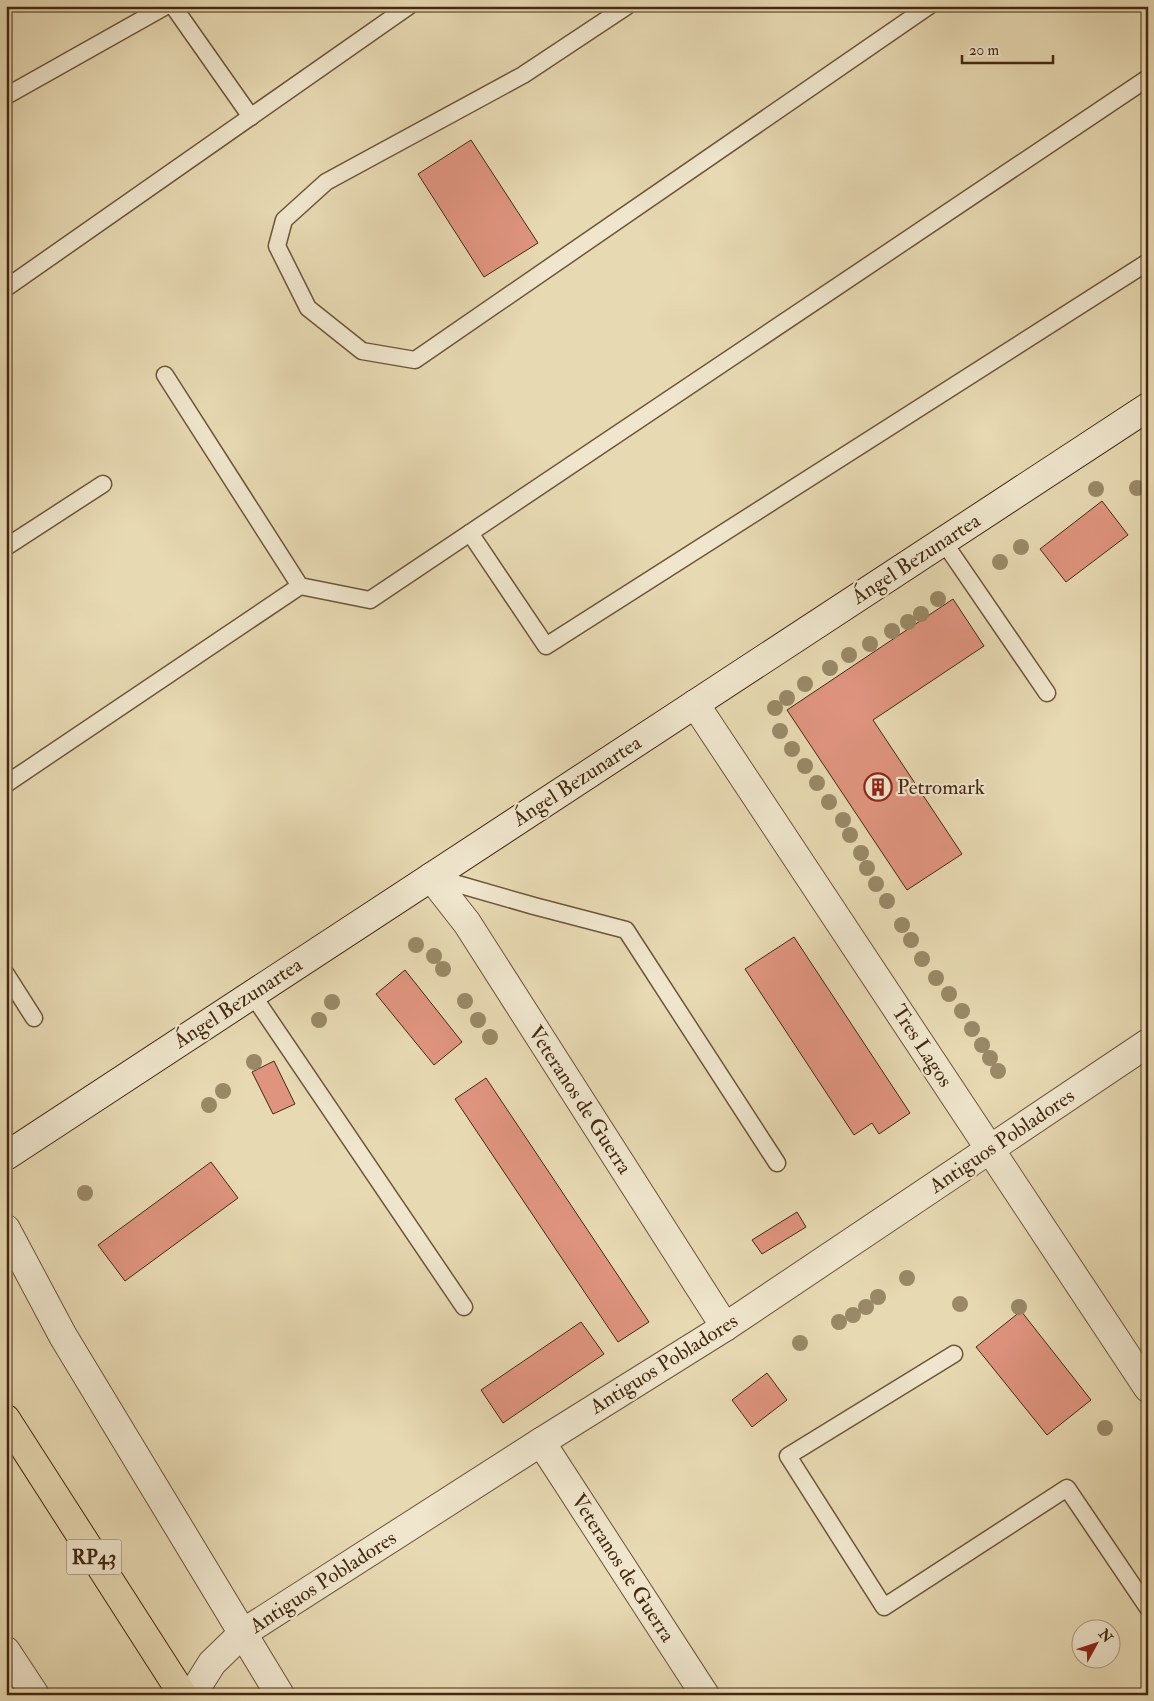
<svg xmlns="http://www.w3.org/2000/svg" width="1154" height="1701" viewBox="0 0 1154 1701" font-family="'IM FELL Double Pica',serif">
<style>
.building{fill:#df947f;stroke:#452910}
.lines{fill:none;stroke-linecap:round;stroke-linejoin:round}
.lane-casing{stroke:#6e5538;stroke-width:19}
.street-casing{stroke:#6e5538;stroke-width:30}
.secondary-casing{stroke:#452910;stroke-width:30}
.primary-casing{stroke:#452910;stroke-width:30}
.lane{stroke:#efe6cd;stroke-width:16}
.street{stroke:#efe6cd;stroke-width:28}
.secondary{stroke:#efe6cd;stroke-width:28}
.primary{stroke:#e7d9b2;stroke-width:28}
.tree{fill:#998967}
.labels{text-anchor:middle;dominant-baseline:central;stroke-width:4.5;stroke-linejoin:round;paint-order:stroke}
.shield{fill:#efe6cd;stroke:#786249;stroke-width:1}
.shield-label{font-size:20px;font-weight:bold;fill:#452910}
.street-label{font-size:21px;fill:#452910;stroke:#efe6cd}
.poi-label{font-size:21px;fill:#452910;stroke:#efe6cd;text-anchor:start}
</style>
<rect width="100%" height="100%" fill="#e7d9b2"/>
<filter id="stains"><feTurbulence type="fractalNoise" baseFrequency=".004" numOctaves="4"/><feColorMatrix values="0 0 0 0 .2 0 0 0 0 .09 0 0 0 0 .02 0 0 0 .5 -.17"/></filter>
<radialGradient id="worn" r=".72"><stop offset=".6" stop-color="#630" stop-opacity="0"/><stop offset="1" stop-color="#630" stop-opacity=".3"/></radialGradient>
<g class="building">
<polygon points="471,140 538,243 484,277 418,174"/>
<polygon points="1102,501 1128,535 1066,582 1040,549"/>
<polygon points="953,599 984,646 873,720 962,854 907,890 787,710"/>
<polygon points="794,937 910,1113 879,1134 872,1123 854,1135 745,969"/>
<polygon points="405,970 462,1042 434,1065 376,994"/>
<polygon points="274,1061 295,1104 273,1114 252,1072"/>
<polygon points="486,1078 649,1322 618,1342 455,1099"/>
<polygon points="211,1162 238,1198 125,1281 98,1245"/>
<polygon points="797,1212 806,1227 762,1254 752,1240"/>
<polygon points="1021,1311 1091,1400 1047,1435 976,1347"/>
<polygon points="581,1322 604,1354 503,1423 481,1390"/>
<polygon points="767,1373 787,1400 752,1427 732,1400"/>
</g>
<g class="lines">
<g class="lane-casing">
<g id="lane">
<polyline points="173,6 251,117"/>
<polyline points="627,6 523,75 326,182 284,220 277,246 308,308 362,351 415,360 929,6"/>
<polyline points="6,96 166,6"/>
<polyline points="6,288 409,6"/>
<polyline points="165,375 300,586 370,600 1148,78"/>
<polyline points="470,533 546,646 1148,262"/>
<polyline points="943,541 1047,693"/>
<polyline points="6,547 103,484"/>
<polyline points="6,784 300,586"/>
<polyline points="433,877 534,906 626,930 777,1163"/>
<polyline points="6,974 34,1018"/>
<polyline points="252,994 464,1307"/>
<polyline points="954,1354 788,1456 884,1607 1067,1488 1148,1608"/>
</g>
</g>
<g class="street-casing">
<g id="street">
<polyline points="695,704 1148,1388"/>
<polyline points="431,877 467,923 725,1327"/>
<polyline points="6,1229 63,1336 280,1695"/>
<polyline points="541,1442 705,1695"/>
<polyline points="6,1651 35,1695"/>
<polyline points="192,1695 212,1663 243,1633 541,1442 725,1327 1148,1043"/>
</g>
</g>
<g class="secondary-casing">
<polyline id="secondary" points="6,1156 1148,407"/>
</g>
<g class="primary-casing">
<polyline id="primary" points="6,1419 183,1695"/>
</g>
<use href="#lane" class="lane"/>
<use href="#street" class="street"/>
<use href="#secondary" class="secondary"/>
<use href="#primary" class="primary"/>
</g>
<g class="tree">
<circle cx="1137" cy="488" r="8"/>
<circle cx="1096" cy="489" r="8"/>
<circle cx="1021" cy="547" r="8"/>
<circle cx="1000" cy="562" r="8"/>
<circle cx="938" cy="599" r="8"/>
<circle cx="921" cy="614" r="8"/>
<circle cx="908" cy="622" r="8"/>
<circle cx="892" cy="631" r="8"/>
<circle cx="870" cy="644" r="8"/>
<circle cx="849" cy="655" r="8"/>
<circle cx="830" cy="668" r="8"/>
<circle cx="805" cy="684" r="8"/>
<circle cx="787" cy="698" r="8"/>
<circle cx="775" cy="708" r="8"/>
<circle cx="780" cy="731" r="8"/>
<circle cx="792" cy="749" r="8"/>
<circle cx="805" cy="766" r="8"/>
<circle cx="817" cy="783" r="8"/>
<circle cx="829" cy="802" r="8"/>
<circle cx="843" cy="820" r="8"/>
<circle cx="850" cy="835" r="8"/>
<circle cx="861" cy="853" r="8"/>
<circle cx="867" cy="868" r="8"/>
<circle cx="876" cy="884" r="8"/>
<circle cx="887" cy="901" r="8"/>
<circle cx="902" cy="925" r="8"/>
<circle cx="911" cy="940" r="8"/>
<circle cx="416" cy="945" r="8"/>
<circle cx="434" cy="956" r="8"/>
<circle cx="922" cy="959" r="8"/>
<circle cx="443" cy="969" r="8"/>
<circle cx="936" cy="978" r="8"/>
<circle cx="949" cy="994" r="8"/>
<circle cx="465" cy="1001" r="8"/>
<circle cx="332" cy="1002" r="8"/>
<circle cx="962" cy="1011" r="8"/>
<circle cx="319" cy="1020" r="8"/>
<circle cx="478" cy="1020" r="8"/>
<circle cx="972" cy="1029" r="8"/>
<circle cx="490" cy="1037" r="8"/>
<circle cx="982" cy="1045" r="8"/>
<circle cx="990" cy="1058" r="8"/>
<circle cx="254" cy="1062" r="8"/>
<circle cx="998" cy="1071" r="8"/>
<circle cx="223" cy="1091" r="8"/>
<circle cx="209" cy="1105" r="8"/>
<circle cx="85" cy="1193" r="8"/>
<circle cx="907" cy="1278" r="8"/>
<circle cx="878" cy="1297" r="8"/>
<circle cx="960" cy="1304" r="8"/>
<circle cx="866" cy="1307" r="8"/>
<circle cx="1019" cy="1307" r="8"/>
<circle cx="853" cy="1315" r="8"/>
<circle cx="839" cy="1322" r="8"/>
<circle cx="800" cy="1343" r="8"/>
<circle cx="1105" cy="1428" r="8"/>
</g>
<defs>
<g id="building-ring" transform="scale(1.4375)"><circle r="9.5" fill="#efe6cd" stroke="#8f2418" stroke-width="1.5"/><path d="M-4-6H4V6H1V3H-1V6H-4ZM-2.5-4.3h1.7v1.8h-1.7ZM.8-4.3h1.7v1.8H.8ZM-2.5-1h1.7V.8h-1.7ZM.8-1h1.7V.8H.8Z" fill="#8f2418"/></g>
</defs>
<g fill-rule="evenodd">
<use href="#building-ring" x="878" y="787"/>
</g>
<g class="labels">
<rect class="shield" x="66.5" y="1539.5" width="55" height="35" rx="4"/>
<g class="shield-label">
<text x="94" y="1557">RP43</text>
</g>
<g class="street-label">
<text transform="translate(916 559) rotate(-33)">Ángel Bezunartea</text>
<text transform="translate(577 781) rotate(-33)">Ángel Bezunartea</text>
<text transform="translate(238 1003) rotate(-33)">Ángel Bezunartea</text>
<text transform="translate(922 1046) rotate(57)">Tres Lagos</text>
<text transform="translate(580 1100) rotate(57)">Veteranos de Guerra</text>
<text transform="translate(1002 1141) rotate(-34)">Antiguos Pobladores</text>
<text transform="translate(664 1364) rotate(-32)">Antiguos Pobladores</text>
<text transform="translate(623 1568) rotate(57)">Veteranos de Guerra</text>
<text transform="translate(323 1582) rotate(-33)">Antiguos Pobladores</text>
</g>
<g class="poi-label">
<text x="897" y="787">Petromark</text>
</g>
</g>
<rect width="1154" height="1701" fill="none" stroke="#e7d9b2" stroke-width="25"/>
<rect x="8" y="8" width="1139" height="1686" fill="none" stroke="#452910" stroke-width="2.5"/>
<rect x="12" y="12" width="1129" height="1676" fill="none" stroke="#452910"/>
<g transform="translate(1096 1644) rotate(50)"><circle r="24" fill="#efe6cd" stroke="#ab9a81"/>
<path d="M0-4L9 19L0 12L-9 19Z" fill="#8f2418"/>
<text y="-8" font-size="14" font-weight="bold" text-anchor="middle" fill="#452910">N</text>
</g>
<path d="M962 55v8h91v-8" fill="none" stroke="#452910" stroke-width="2.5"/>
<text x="969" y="55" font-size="15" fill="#452910" stroke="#efe6cd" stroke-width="4" paint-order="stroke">20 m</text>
<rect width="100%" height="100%" filter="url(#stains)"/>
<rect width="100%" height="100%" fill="url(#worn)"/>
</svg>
